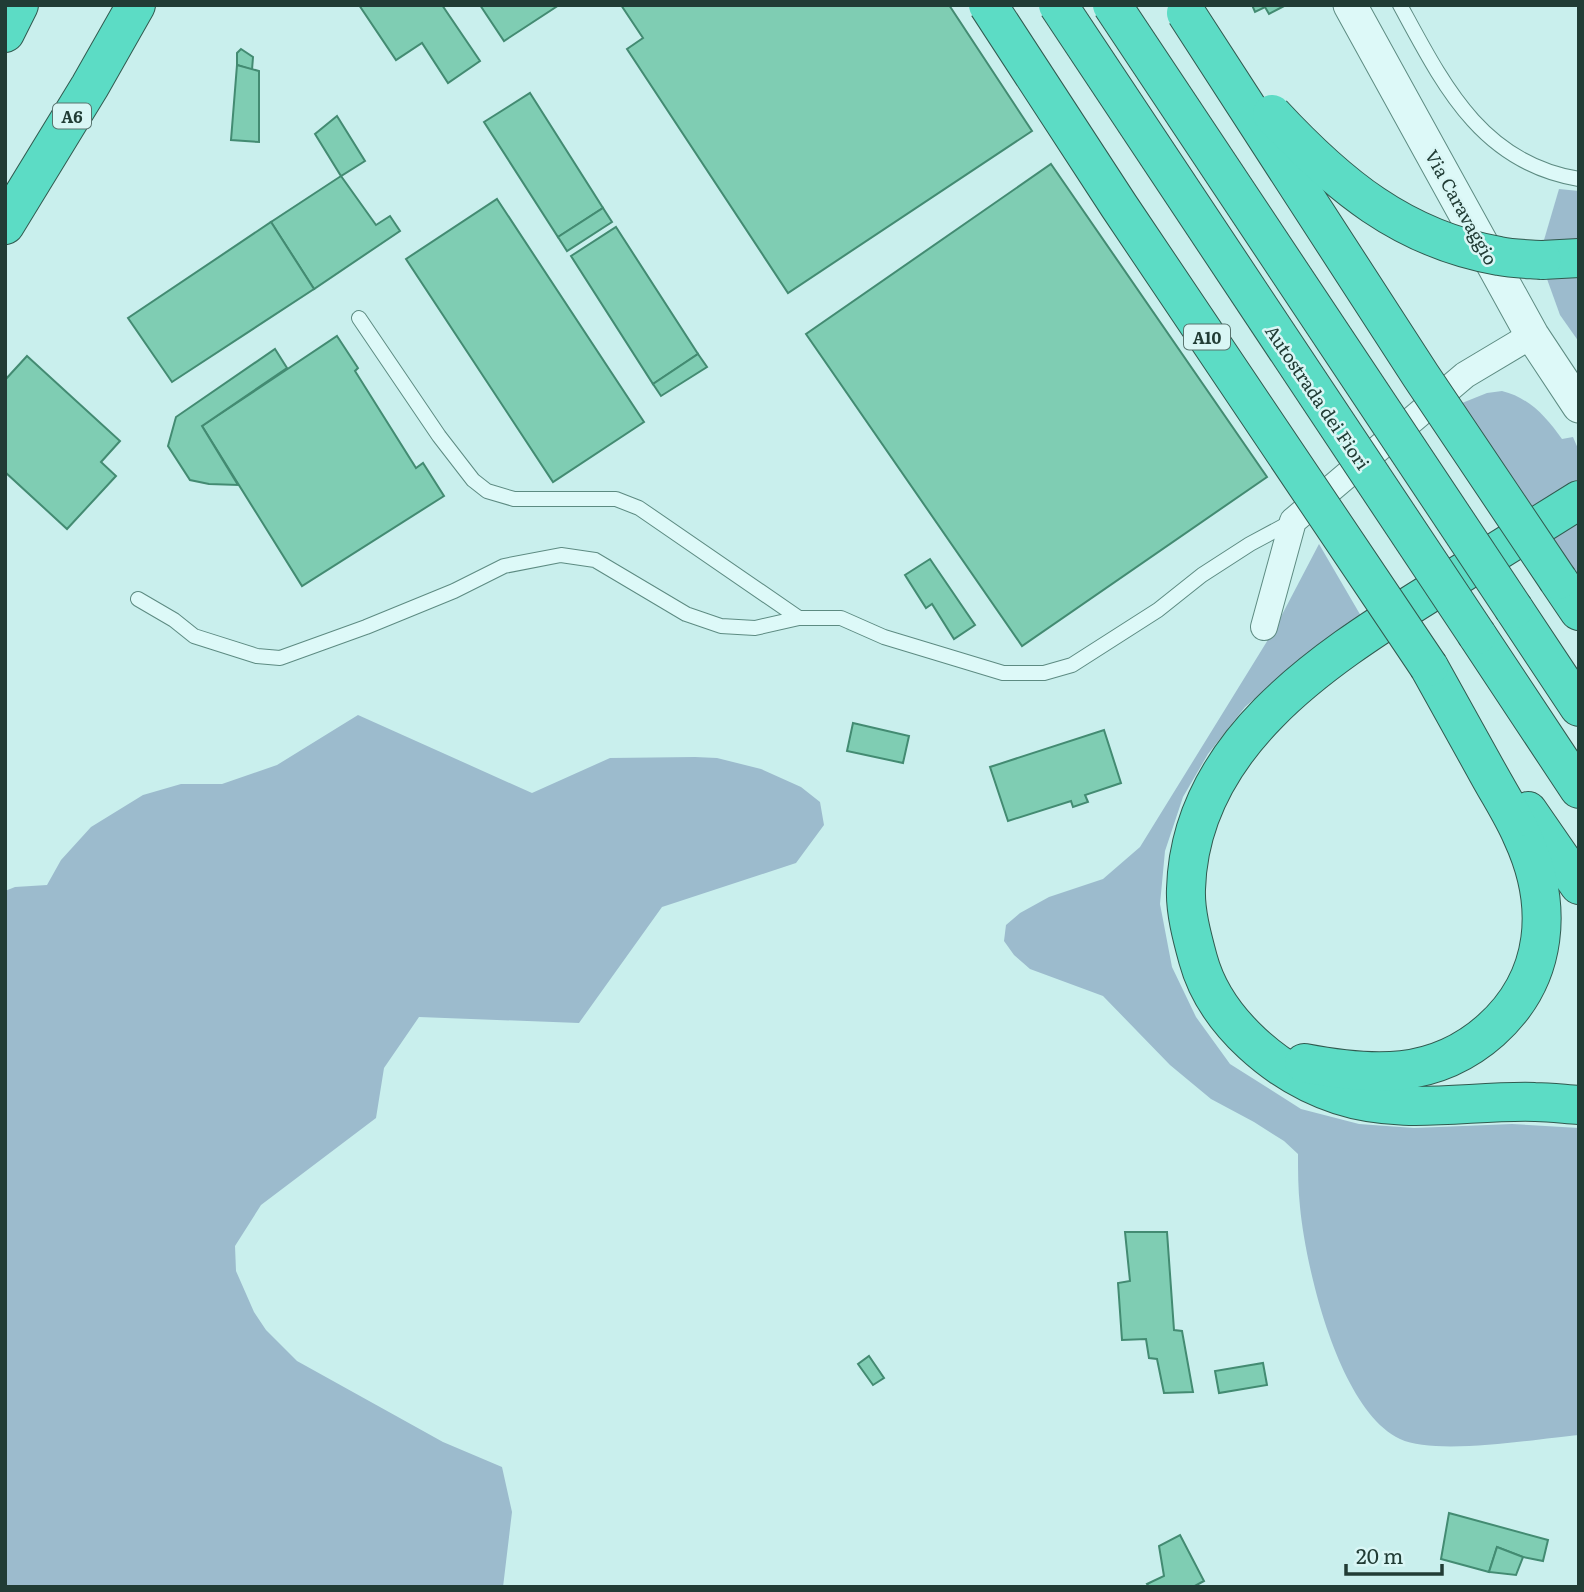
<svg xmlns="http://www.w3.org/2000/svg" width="1584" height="1592" viewBox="0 0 1584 1592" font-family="Literata,serif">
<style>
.green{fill:#9cbbcd}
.building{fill:#7fcdb3;stroke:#438b72;stroke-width:2}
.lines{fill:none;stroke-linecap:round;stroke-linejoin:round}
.service-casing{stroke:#5d8b82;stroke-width:16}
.minor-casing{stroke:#5d8b82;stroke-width:28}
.tertiary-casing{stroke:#5d8b82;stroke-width:35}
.motorway-casing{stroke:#315a4f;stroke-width:40}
.service{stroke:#ddf9f8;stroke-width:14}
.minor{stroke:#ddf9f8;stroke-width:26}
.tertiary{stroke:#ddf9f8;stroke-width:33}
.motorway{stroke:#5cdcc5;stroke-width:38}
.motorway-bridge-casing{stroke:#315a4f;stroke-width:40;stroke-linecap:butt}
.motorway-bridge{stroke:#5cdcc5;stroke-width:38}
.labels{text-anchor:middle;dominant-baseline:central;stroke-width:5;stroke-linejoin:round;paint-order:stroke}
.shield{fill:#d9f6f5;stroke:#58746f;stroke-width:2}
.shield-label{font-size:16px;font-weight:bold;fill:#213c35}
.street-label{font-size:18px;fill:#213c35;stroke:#d9f6f5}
</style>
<rect width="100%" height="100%" fill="#c9efed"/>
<g class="green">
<polygon points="1559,189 1579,191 1579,241 1544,240"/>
<polygon points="1579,276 1579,342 1560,315 1547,279"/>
<path d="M1502,391C1530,398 1546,417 1562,439L1573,437L1579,451V479L1532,506L1462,403L1487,393Z"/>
<polygon points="1579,523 1579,577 1552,538"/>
<path d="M1319,544L1361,616L1295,663L1245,707L1208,754L1183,797L1165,851L1160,904L1172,967L1196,1017L1230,1064L1301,1109L1359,1124L1414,1128L1512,1124L1579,1128V1435C1535,1439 1437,1456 1400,1439C1339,1410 1306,1269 1300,1207C1298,1189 1298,1171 1298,1154L1284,1141L1254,1122L1211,1099L1170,1065L1103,996L1030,969L1014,955L1004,941L1006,925L1020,913L1049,897L1103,879L1140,847L1274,630Z"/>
<polygon points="358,715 532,793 610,758 695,757 717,758 761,769 801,787 820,802 824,825 796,863 662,907 579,1023 419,1017 384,1068 376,1118 261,1205 235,1246 236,1271 254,1312 266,1330 297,1361 443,1442 502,1467 512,1512 503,1587 5,1587 5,891 15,887 47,885 61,860 91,827 143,795 181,784 222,784 277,765"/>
</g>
<g class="building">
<polygon points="359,5 442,5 480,61 448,83 422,43 396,60"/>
<polygon points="480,5 559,5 504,41"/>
<polygon points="621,5 949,5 1032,131 788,293 627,49 643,38"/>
<polygon points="1252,5 1286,5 1269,14 1265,7 1255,12"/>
<polygon points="241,49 253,57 252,70 237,65 237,53"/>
<polygon points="237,65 259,71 259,142 231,140"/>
<polygon points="530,93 603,208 558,237 484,122"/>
<polygon points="337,116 365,161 341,176 315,134"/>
<polygon points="1051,164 1267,477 1022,646 806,334"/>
<polygon points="341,176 376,225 390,216 400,231 314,289 271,222"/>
<polygon points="497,199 644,422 553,482 406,259"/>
<polygon points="603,208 612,222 567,251 558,237"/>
<polygon points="271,222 314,289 172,382 128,318"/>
<polygon points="616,227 698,354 653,384 571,256"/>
<polygon points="337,336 358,368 355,371 416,468 423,463 444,496 302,586 202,426"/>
<polygon points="275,349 287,368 202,426 238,485 209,484 190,480 168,446 176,417"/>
<polygon points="698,354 707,367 661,396 653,384"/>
<polygon points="27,356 120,441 101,462 116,476 67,529 5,472 5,380"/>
<polygon points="930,559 975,625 954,639 932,604 926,608 905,575"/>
<polygon points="853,723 909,736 903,763 847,751"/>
<polygon points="1104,730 1121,783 1085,795 1088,802 1073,807 1071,801 1008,821 990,767"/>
<polygon points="1125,1232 1167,1232 1174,1330 1182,1331 1193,1392 1164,1393 1157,1359 1149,1358 1146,1339 1122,1340 1118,1283 1130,1281"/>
<polygon points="869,1356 884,1378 873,1385 858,1364"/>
<polygon points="1263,1363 1267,1385 1219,1393 1215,1371"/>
<polygon points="1449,1513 1548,1540 1543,1561 1523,1557 1497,1547 1489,1572 1441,1559"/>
<polygon points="1180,1535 1204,1581 1193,1587 1149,1587 1147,1584 1164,1576 1159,1546"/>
<polygon points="1497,1547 1523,1557 1516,1575 1489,1572"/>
</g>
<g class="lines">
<g class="service-casing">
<g id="service">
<path d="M1400,5C1443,84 1481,163 1579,179"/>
<polyline points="359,318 439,436 473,480 487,491 514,499 616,499 639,508 799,618"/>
<polyline points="138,599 174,620 194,636 257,656 280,658 366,627 454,591 504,566 561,555 595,560 686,614 721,626 755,628 799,618 841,618 884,637 1003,673 1044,673 1072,665 1158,610 1202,575 1250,544 1291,522"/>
</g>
</g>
<g class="minor-casing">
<polyline id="minor" points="1264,627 1293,521 1465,375 1532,335"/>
</g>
<g class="tertiary-casing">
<polyline id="tertiary" points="1350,5 1532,335 1579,406"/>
</g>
<g class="motorway-casing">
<g id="motorway">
<polyline points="5,33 19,5"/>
<polyline points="5,225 90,86 136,5"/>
<polyline points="1542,260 1579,258"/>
<path d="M1579,500C1529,531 1479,562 1430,593C1321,661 1190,746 1186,889C1185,911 1192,937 1198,959C1215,1022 1278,1075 1339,1095C1403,1116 1469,1100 1535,1102C1550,1102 1564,1104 1579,1105"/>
<polyline points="1558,580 1579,611"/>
<polyline points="1514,609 1579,707"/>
<polyline points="1477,635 1579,789"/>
<polyline points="1528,811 1579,885"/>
<path d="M1304,1063C1372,1076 1435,1080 1491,1030C1549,978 1554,905 1522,836C1513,815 1500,795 1489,775C1469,739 1449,703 1429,667"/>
</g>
</g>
<use href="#service" class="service"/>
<use href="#minor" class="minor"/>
<use href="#tertiary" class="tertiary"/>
<use href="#motorway" class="motorway"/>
<g class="motorway-bridge-casing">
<g id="motorway-bridge">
<polyline points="988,5 1119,206 1429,667"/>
<polyline points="1058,5 1477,635"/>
<polyline points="1112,5 1514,609"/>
<polyline points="1186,13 1421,376 1558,580"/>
<path d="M1272,114C1337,184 1402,239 1499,256C1513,259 1528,259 1542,260"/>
</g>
</g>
<use href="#motorway-bridge" class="motorway-bridge"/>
</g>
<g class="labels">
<g class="shield">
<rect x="53" y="103.5" width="38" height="25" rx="5"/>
<rect x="1184" y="324.5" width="46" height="25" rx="5"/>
</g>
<g class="shield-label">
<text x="72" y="116">A6</text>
<text x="1207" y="337">A10</text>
</g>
<g class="street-label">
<text transform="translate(1462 207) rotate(61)">Via Caravaggio</text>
<text transform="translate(1318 397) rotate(56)">Autostrada dei Fiori</text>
</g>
</g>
<rect width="1584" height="1592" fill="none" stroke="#213c35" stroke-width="14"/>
<path d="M1346 1564v10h96v-10" fill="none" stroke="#213c35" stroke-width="3.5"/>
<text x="1356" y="1564" font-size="21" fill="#213c35" stroke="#d9f6f5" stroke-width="5" paint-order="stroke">20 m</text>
</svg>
